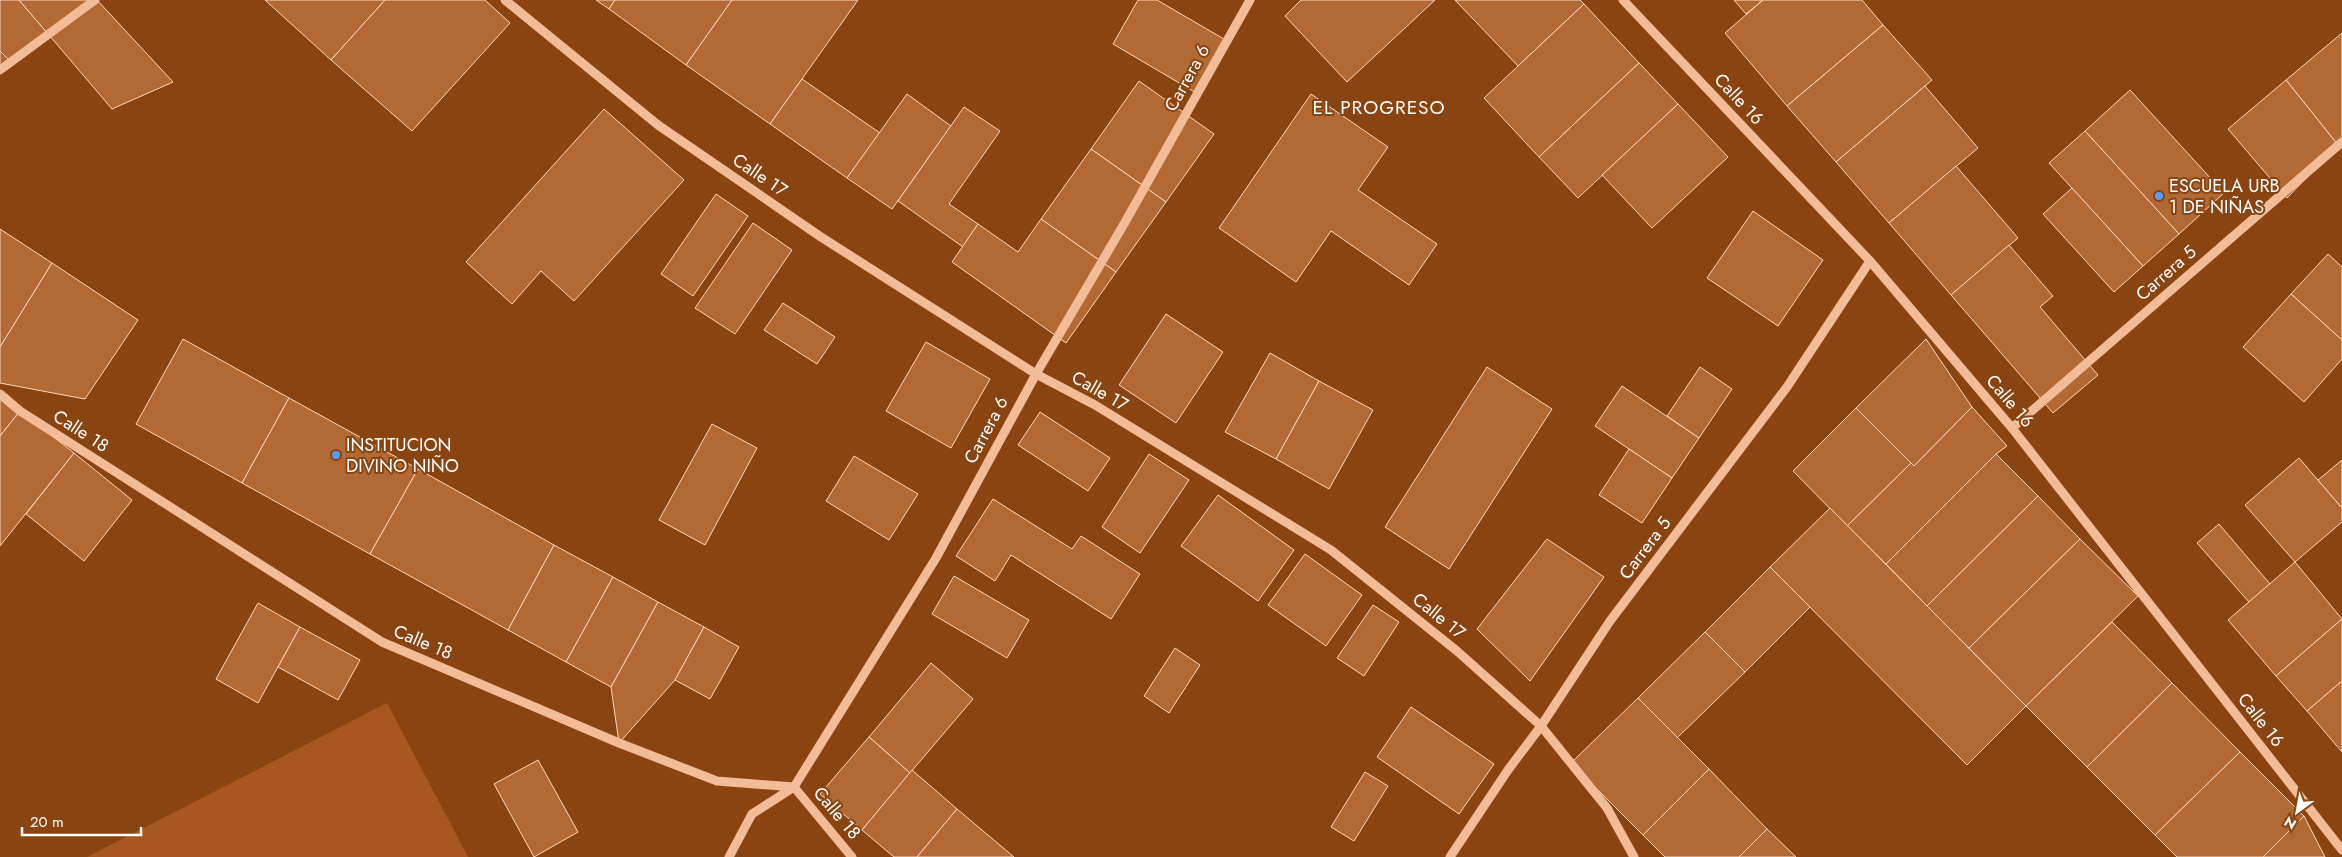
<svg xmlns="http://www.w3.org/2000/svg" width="2342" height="857" viewBox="0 0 2342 857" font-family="Jost,sans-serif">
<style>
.green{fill:#a8571f}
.building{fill:#b26934;stroke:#fdd7bd}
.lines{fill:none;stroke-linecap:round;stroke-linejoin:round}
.minor{stroke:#f1bc97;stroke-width:9}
.poi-dot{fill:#579fff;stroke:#8a4411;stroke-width:2}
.labels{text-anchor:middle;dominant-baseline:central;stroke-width:4;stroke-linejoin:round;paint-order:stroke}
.street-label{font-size:18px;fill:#fff;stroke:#8a4411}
.poi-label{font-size:18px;fill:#fff;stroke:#8a4411;text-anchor:start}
.neighbourhood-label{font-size:19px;letter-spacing:1px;fill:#fff;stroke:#8a4411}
</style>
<rect width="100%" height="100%" fill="#8a4411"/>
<polygon class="green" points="387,703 468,857 87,857"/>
<g class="building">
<polygon points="0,0 19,0 49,35 12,63 0,51"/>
<polygon points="19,0 95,0 49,35"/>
<polygon points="97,0 173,82 112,109 49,35"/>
<polygon points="265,0 385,0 331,60"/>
<polygon points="385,0 485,0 510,23 412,131 331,60"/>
<polygon points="596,0 615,0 609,9"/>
<polygon points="615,0 732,0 686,65 609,9"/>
<polygon points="732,0 858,0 770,124 686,65"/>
<polygon points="1138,0 1157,0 1229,42 1198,94 1113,44"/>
<polygon points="1301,0 1435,0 1347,82 1285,16"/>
<polygon points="1455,0 1580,0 1584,4 1518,66"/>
<polygon points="1734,0 1763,0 1746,14"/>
<polygon points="1763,0 1862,0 1883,25 1787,106 1725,33"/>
<polygon points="1584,4 1639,63 1539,157 1484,98"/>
<polygon points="1883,25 1932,80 1836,162 1787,106"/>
<polygon points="2342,33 2342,141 2338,145 2286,80"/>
<polygon points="0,51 12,63 0,74"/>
<polygon points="1639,63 1678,104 1578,198 1539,157"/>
<polygon points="802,79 880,133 847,178 770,124"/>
<polygon points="2286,80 2338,145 2287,198 2228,129"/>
<polygon points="1139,81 1214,134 1166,202 1091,149"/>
<polygon points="1925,86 1978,148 1889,223 1836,162"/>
<polygon points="2130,90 2224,193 2179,234 2085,131"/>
<polygon points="907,94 951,126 892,209 847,178"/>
<polygon points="1311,94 1388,147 1358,190 1437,244 1409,285 1331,231 1296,282 1219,228"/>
<polygon points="1678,104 1728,157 1652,228 1602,175"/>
<polygon points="964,107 1000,131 949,204 978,224 963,247 898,201"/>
<polygon points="604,109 684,180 574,301 541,271 512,304 466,262"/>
<polygon points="2085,131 2179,234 2143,266 2049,163"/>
<polygon points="1091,149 1166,202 1116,272 1041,219"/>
<polygon points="1956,166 2018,238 1951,295 1889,223"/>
<polygon points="2072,188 2143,266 2114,292 2043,214"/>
<polygon points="716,194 748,216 693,296 661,274"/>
<polygon points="1753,211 1823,260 1778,326 1707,278"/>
<polygon points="1041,219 1116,272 1066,343 952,262 978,224 1018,252"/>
<polygon points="753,223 792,250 735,334 695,308"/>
<polygon points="0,229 52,263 0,347"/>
<polygon points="2009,245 2053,296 2040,307 2098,375 2053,413 1951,295"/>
<polygon points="2328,254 2342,267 2342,340 2291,294"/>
<polygon points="52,263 138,320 85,399 0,383 0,347"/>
<polygon points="2291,294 2342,340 2342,359 2304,402 2243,347"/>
<polygon points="783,303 835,337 817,364 764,330"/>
<polygon points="1166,314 1223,352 1176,423 1119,385"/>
<polygon points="183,339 289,398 242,483 136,424"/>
<polygon points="1926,339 1972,407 1914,466 1856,408"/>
<polygon points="926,342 990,379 951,448 886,411"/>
<polygon points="1270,353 1319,381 1276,459 1225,432"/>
<polygon points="1487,367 1552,409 1449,569 1385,527"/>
<polygon points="1700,367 1732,389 1699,438 1667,416"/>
<polygon points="1319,381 1373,410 1329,489 1276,459"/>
<polygon points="1622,386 1699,438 1672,478 1595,426"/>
<polygon points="0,394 20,411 0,436"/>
<polygon points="289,398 418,469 370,554 242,483"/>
<polygon points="1972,407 2007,446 1996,454 1886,564 1847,526 1911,463 1914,466"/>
<polygon points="1856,408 1911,463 1847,526 1793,471"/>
<polygon points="20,411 74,453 0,546 0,436"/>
<polygon points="1040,412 1110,458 1088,491 1018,445"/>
<polygon points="712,424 757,448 705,545 659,520"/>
<polygon points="1629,449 1672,478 1642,523 1599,495"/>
<polygon points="74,453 132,500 84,561 26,514"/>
<polygon points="1149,454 1189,480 1140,553 1102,527"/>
<polygon points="1996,454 2038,496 1927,606 1886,564"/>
<polygon points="854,456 918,494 889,540 826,501"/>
<polygon points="2299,458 2342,508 2342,522 2295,562 2245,505"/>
<polygon points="2342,460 2342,508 2318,480"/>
<polygon points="418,469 554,545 508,630 370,554"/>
<polygon points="1218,495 1294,550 1258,601 1181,546"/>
<polygon points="2038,496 2080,539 1969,648 1927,606"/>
<polygon points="993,499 1072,549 1081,536 1140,574 1111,619 1011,555 995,581 956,556"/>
<polygon points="1830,508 2026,706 1967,765 1770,567"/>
<polygon points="2219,524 2270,584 2249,602 2197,543"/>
<polygon points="1547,539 1604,577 1530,681 1477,629"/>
<polygon points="2080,539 2138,596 2026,706 1969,648"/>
<polygon points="554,545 613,577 566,662 508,630"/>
<polygon points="1305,554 1362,595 1326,646 1268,605"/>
<polygon points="2295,562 2342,619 2276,676 2228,620"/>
<polygon points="1770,567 1810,607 1745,672 1705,632"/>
<polygon points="954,576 1029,620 1007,658 932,614"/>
<polygon points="613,577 658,602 611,687 566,662"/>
<polygon points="658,602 704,627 675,680 619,743 611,687"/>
<polygon points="258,603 300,627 258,703 216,679"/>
<polygon points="1373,605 1399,622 1364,676 1337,658"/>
<polygon points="2342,619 2342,681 2307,711 2276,676"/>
<polygon points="2112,622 2172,683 2087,767 2026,706"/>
<polygon points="300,627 360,660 338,700 278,667"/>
<polygon points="704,627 739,647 710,699 675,680"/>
<polygon points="1705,632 1745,672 1677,738 1638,698"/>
<polygon points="1175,648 1200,665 1169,713 1144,696"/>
<polygon points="931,663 973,699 910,773 869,737"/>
<polygon points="2342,681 2342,752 2307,711"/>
<polygon points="2172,683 2240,752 2155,835 2087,767"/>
<polygon points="1638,698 1709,769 1643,835 1571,763"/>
<polygon points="1411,707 1494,764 1459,814 1377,757"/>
<polygon points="869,737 910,773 862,830 820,794"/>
<polygon points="2240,752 2304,816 2263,857 2177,857 2155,835"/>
<polygon points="538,760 578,832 534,857 494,784"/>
<polygon points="1709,769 1767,829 1739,857 1665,857 1643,835"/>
<polygon points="912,770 957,809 917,857 894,857 862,830"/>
<polygon points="1365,772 1388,786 1354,841 1331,827"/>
<polygon points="957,809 1014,857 917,857"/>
<polygon points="2304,816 2325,857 2263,857"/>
<polygon points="1767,829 1796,857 1739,857"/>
</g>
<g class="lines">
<g class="minor">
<polyline points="505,0 658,125 821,237 1036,374 1095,405 1331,550 1457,651 1541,726 1607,808 1634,857"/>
<polyline points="1623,0 1870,261 2012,428 2342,850"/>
<polyline points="0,70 95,0"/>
<polyline points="0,394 20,411 382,642 619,743 717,781 794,787 852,857"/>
<polyline points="2012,428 2342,142"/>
<polyline points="729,857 752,814 794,787 936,558 1036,374 1124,224 1250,0"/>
<polyline points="1450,857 1508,770 1541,726 1610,621 1787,387 1870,261"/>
</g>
</g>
<g class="poi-dot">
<circle cx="2159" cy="196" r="5"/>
<circle cx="336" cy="455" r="5"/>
</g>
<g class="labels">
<g class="street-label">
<text transform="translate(1187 78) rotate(-61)">Carrera 6</text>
<text transform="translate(1739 99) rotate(47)">Calle 16</text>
<text transform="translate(760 175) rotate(34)">Calle 17</text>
<text transform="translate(2166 273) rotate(-41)">Carrera 5</text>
<text transform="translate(1100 391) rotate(30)">Calle 17</text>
<text transform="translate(2010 401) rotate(50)">Calle 16</text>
<text transform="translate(986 430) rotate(-62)">Carrera 6</text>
<text transform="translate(81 431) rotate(33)">Calle 18</text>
<text transform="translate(1645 548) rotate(-53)">Carrera 5</text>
<text transform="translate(1439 616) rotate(39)">Calle 17</text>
<text transform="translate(423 642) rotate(23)">Calle 18</text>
<text transform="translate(2261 720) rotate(52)">Calle 16</text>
<text transform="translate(837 813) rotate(50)">Calle 18</text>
</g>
<g class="poi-label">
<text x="2169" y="186">ESCUELA URB<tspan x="2169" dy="21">1 DE NIÑAS</tspan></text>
<text x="346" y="445">INSTITUCION<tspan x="346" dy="21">DIVINO NIÑO</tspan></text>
</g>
<g class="neighbourhood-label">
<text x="1379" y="107">EL PROGRESO</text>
</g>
</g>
<g transform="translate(2297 812) rotate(212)" stroke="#8a4411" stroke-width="4" paint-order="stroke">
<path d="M0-4L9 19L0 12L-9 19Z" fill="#ffffff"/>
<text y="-8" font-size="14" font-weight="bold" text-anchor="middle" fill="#ffffff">N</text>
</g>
<path d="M22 827v8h119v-8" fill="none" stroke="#ffffff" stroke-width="2.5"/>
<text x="30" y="827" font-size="15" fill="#ffffff" stroke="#8a4411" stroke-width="4" paint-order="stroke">20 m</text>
</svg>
